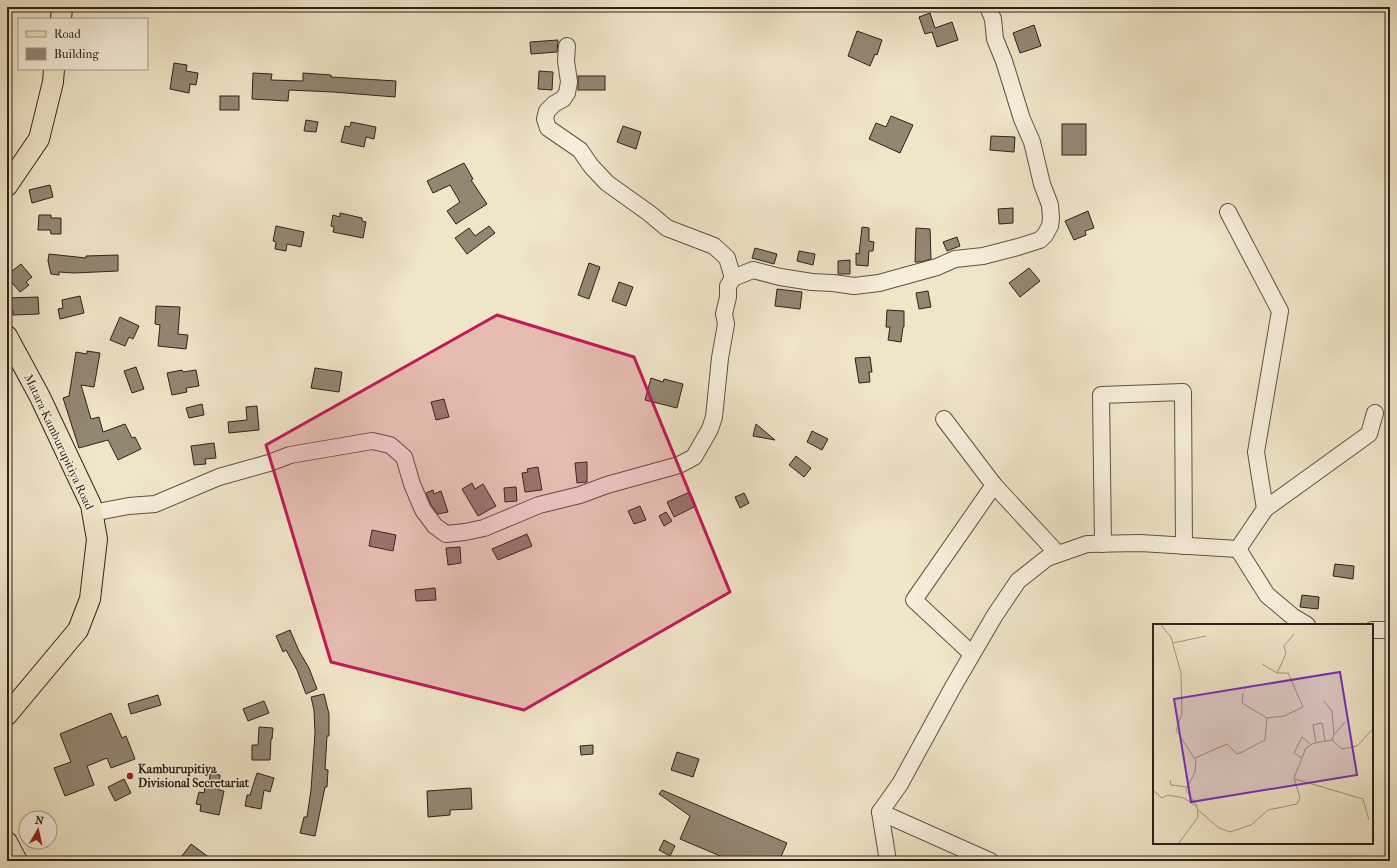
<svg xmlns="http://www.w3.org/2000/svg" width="1397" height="868" viewBox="0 0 1397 868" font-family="'IM FELL French Canon',serif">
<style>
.building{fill:#928773;stroke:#2e2219}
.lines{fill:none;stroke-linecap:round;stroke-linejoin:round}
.minor-casing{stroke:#5e5344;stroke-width:18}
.major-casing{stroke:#2e2219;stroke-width:22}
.minor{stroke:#f5eedb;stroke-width:16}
.major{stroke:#efe5c7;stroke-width:20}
.marked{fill:#c2185b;fill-opacity:0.2;stroke:#c2185b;stroke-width:3;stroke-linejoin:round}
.poi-dot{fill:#8f2418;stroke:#f5eedb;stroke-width:1.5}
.labels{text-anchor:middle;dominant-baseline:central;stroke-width:3;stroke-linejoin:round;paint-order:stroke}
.street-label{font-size:12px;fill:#2e2219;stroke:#f5eedb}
.poi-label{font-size:12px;font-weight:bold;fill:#2e2219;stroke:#f5eedb;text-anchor:start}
.inset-road{fill:none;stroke:#a29781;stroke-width:1}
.view{fill:#7b2cbf;fill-opacity:0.15;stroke:#7b2cbf;stroke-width:2}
.inset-edge{fill:none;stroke:#2e2219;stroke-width:2}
</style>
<rect width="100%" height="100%" fill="#efe5c7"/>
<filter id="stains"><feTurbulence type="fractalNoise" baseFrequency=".005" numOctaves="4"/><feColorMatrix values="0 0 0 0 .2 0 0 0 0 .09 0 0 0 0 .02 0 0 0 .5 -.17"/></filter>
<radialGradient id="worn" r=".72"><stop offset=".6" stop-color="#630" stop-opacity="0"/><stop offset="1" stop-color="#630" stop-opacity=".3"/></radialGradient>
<g class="building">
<polygon points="930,13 935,28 952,22 958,40 937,47 932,32 925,34 919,17"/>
<polygon points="1034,25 1041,46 1020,53 1013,33"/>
<polygon points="857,31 882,40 877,55 875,54 870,66 848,56"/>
<polygon points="558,40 557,52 531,54 530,42"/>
<polygon points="174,63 187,65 186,71 198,73 196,85 190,84 189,93 170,89"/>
<polygon points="539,71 553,72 552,90 538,89"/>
<polygon points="253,73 272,74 271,80 303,81 303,73 331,75 331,77 396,81 395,97 333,92 289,90 288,101 252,99"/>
<rect x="578" y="76" width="27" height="14"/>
<rect x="220" y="96" width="19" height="14"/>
<polygon points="891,116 913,125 900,153 869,139 876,123 886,127"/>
<polygon points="306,120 318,122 316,132 304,131"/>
<polygon points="351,122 376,127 374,139 366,137 364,147 341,142 345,126 350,127"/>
<rect x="1062" y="124" width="24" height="31"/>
<polygon points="623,126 641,132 636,149 617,142"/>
<polygon points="991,136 1015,137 1014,152 990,150"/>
<polygon points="464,163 473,179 471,180 487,204 456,224 447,211 460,202 450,185 433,193 427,181"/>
<polygon points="50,185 53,197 32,203 29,190"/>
<polygon points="1013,208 1013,223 999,224 998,209"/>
<polygon points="1088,211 1094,228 1085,231 1086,235 1074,240 1065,221"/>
<polygon points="340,213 362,218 362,221 366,222 363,238 333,232 334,227 331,226 333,215 340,217"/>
<polygon points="39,215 51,215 51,218 61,218 61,234 51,234 50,230 38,230"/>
<polygon points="276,226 304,232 301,247 287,244 286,251 275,249 276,242 273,241"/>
<polygon points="489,226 495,233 467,254 455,238 469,228 475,236"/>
<polygon points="862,227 869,228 869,241 874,242 873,251 869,251 868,266 856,265 856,253 859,254"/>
<polygon points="916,228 930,229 931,259 921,262 915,262"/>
<polygon points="957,237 960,246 947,251 943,242"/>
<polygon points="755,248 777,254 774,264 752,258"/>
<polygon points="799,251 815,254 813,265 797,261"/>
<polygon points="49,254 86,258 86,256 118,255 118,271 74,273 59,272 59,275 51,274 48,261"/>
<polygon points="850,260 850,274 838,274 838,261"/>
<polygon points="589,263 600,267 589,299 578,295"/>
<polygon points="21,264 32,277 26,282 29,285 20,292 7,277 7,275"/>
<polygon points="1029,268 1040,281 1020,297 1009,283"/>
<polygon points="619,282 633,287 626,306 612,301"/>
<polygon points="777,289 802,292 800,309 775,306"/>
<polygon points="928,291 931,307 919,309 916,293"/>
<polygon points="80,296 84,313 60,319 58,309 63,308 62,300"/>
<polygon points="38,297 39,314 13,315 13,310 9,310 8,298"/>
<polygon points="156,306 180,307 178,334 188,335 186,349 158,346 160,325 155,324"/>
<polygon points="887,310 904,311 904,327 903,327 901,342 888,340 890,327 886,327"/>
<polygon points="120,317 139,326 133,339 129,337 125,346 110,340"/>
<polygon points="87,351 100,353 94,387 81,385 91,419 99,417 103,432 125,424 132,438 135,437 141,449 118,460 108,440 79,448 63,398 69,396 76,352 87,354"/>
<polygon points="870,357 872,372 869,372 870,382 859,383 855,358"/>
<polygon points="136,367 144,389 132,393 124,371"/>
<polygon points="315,368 342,372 339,392 311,388"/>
<polygon points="182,370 183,372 196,370 199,386 186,388 187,392 172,395 167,373"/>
<polygon points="651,378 663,382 664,379 683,384 677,408 645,400"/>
<polygon points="444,399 449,417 436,420 431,402"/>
<polygon points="202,404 204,415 189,418 186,408"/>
<polygon points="257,406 259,430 229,433 228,422 247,420 246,407"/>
<polygon points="756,424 775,440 753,436"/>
<polygon points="812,431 828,439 822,450 807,442"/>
<polygon points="214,443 216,458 205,459 206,464 194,465 191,446"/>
<polygon points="796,456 811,468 804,477 789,465"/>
<polygon points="587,462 587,482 577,483 575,463"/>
<polygon points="538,467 542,490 525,492 522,473 528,472 527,469"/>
<polygon points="472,483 475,489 483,484 496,506 478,516 462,489"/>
<polygon points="516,487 517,501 505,502 504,488"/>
<polygon points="433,490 434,494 441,491 448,512 438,514 431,505 426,493"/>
<polygon points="690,492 696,506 674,517 667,502"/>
<polygon points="744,493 749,503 740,508 735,497"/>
<polygon points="640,506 646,520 634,524 628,511"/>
<polygon points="666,512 672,521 664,526 659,516"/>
<polygon points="372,530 396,535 393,551 369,546"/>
<polygon points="527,534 532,546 498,560 492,549"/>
<polygon points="460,547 461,563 448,565 446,548"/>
<polygon points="1335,564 1354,566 1353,579 1333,576"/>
<polygon points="435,588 436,600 416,601 415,590"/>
<polygon points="1302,595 1319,597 1318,609 1300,607"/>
<polygon points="290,630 299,651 309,668 317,689 306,694 297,670 286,650 283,652 276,636"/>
<polygon points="324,694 329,714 329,736 327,736 325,769 328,770 327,787 325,787 315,836 300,833 304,817 307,817 311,790 315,733 314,710 311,697"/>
<polygon points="158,695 161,705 131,714 128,704"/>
<polygon points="264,701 269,713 248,721 243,709"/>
<polygon points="111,713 122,738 126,736 135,759 111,768 107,758 87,766 94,785 65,796 54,768 71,762 60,734"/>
<polygon points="259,727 273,728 272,739 271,739 270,760 252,760 252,745 258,745"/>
<polygon points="593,745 593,754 581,755 580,746"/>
<polygon points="677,752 699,759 693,777 671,770"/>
<polygon points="257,773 274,778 270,792 264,790 261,809 245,806 247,795 250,795"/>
<polygon points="210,774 220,775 219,790 224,791 219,815 200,811 201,805 196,804 199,792 204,793 205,787 209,788"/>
<polygon points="124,779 131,793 115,801 108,787"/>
<polygon points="471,788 472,809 450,810 450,815 428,817 427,791"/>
<polygon points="662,790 787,843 779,861 732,861 680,839 690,816 659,794"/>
<polygon points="664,840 675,846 670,856 659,850"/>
<polygon points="191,844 214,861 178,861"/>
</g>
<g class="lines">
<g class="minor-casing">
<g id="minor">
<polyline points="567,46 566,61 569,82 567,93 563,99 554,104 547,111 545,119 548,128 580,150 591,166 607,183 649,213 667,228 714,246 727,258 733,278"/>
<polyline points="1228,212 1280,311 1256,452 1265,509 1238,549"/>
<polyline points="944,419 994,485"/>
<polyline points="1265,509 1369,434 1375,413"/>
<polyline points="92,513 129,506 155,504 219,477 269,463 290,455 372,441 390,445 404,457 412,484 423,510 435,526 446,534 465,532 484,528 539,505 580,495 607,485 679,465 694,457 710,429 714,417 720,358 726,324 724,314 728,297 728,286 733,278 753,270 780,277 812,282 833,283 854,286 879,283 937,267 955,259 983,256 1018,247 1040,240 1045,235 1050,226 1051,218 1050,205 1042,184 1032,142 1022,119 1004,61 995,39 993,19 988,7"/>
<polyline points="1103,544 1101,395 1183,392 1184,546"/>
<polyline points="1238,549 1267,595 1292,616 1307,625"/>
<polyline points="1372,630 1390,630"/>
<polyline points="972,654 914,600 994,485 1058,554"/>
<polyline points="880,812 990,861"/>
<polyline points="888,861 880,812 900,784 953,687 995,615 1018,581 1047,558 1087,544 1140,543 1238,549"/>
</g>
</g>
<g class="major-casing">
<g id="major">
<polyline points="61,19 62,7"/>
<polyline points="7,186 39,139 53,82 54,69"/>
<polyline points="7,336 40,397 91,505 97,539 90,599 78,630 7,715"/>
<polyline points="7,842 17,861"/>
</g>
</g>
<use href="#minor" class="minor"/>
<use href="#major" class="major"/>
</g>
<path class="marked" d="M497,315L634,357L730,592L524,710L331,662L266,445Z"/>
<circle class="poi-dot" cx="130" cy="776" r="4"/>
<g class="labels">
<g class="street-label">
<text transform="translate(59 442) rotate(65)">Matara-Kamburupitiya Road</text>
</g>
<g class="poi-label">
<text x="138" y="769">Kamburupitiya<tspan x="138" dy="14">Divisional Secretariat</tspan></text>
</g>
</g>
<g transform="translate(1153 624)">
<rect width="220" height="220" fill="#efe5c7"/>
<path class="inset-road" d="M8,1L18,13L28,49L29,90L23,106L43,137L42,148L33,166L44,182L45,193L26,219M20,19L53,12M109,40L124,49M90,69L89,79L114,94M171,77L179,87L181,111L179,116M181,111L192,98M179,116L189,125L204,122L220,105M163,118L160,101L169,99L172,117M42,134L74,120L84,130L89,128L112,116L114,94L131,92L150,83L135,49H124L133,30L131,22L141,10M149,134L141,129L149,113L157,120M142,155L210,175L216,196M17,156L18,161L34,163M0,166L9,174L15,171L31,174L44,183M45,186L66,204L77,208L98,201L115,186L144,180L147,174L141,154L153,124L161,119L179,116"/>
<path class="view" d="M187,48L204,151L38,178L21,75Z"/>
<rect width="220" height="220" class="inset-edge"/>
</g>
<rect width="1397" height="868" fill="none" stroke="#efe5c7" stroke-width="24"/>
<rect x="8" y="8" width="1381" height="852" fill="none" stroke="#2e2219" stroke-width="2"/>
<rect x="12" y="12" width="1373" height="844" fill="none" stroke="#2e2219"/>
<rect x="18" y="18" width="130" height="52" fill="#f5eedb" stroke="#a59c8d"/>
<rect x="26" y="31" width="20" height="6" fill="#efe5c7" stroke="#a59c8d"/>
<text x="54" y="38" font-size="12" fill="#2e2219">Road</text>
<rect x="26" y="48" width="20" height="12" fill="#928773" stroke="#a59c8d"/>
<text x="54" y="58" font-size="12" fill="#2e2219">Building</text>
<g transform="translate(38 830) rotate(9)"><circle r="19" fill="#f5eedb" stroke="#a59c8d"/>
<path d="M0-3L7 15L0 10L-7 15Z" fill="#8f2418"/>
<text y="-6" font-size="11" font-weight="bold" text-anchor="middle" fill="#2e2219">N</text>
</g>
<rect width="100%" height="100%" filter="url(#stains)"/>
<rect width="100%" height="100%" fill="url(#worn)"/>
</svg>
